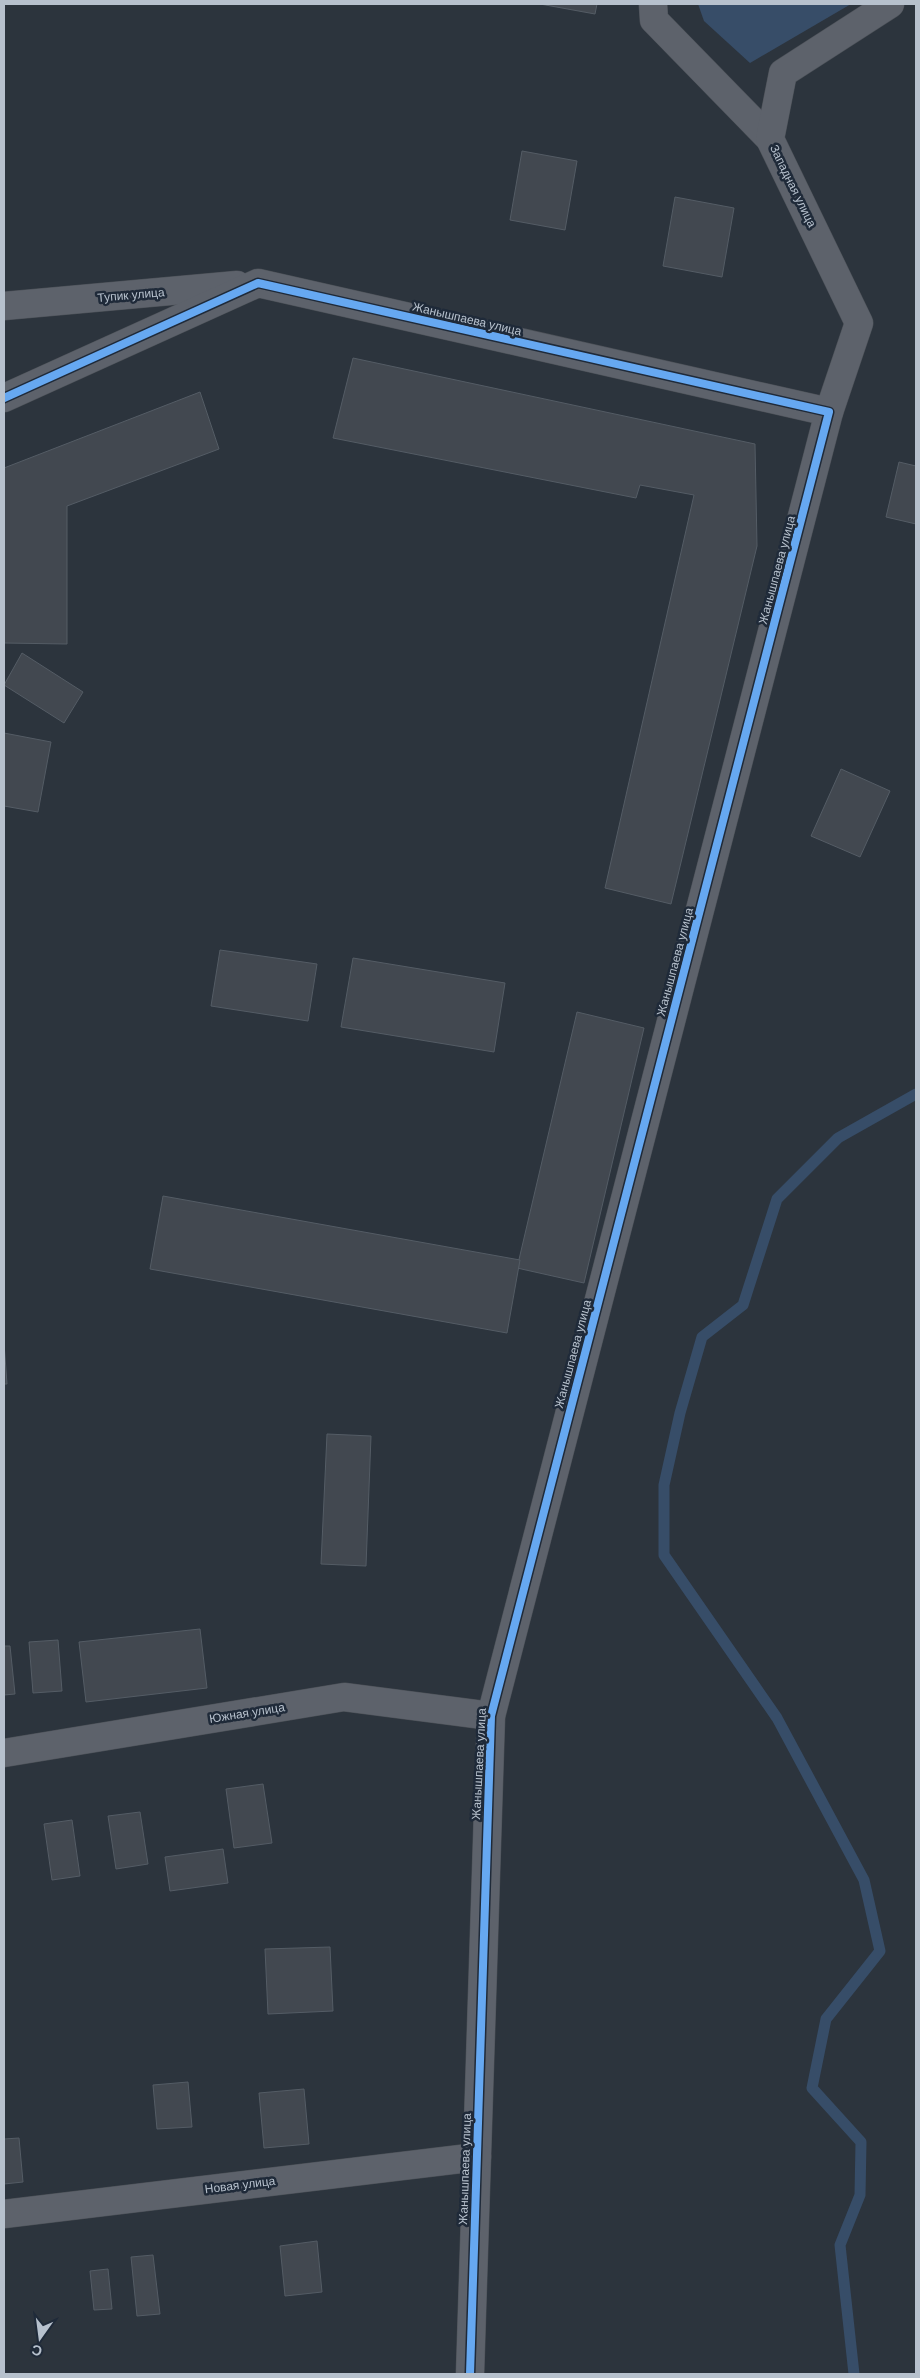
<svg xmlns="http://www.w3.org/2000/svg" width="920" height="2378" viewBox="0 0 920 2378" font-family="'DM Sans',sans-serif">
<style>
.water{fill:#374d68}
.lines{fill:none;stroke-linecap:round;stroke-linejoin:round}
.stream{stroke:#374d68;stroke-width:11}
.building{fill:#424850;stroke:#545c65}
.street-casing{stroke:#4b5057;stroke-width:29}
.street{stroke:#5d626b;stroke-width:28}
.cycleway-casing{stroke:#1f2a39;stroke-width:11}
.cycleway{stroke:#66a8f1;stroke-width:8}
.labels{text-anchor:middle;dominant-baseline:central;stroke-width:5;stroke-linejoin:round;paint-order:stroke}
.street-label{font-size:12px;fill:#b7c1cd;stroke:#1f2a39}
</style>
<rect width="100%" height="100%" fill="#2c343d"/>
<polygon class="water" points="698,4 851,4 750,63 704,21"/>
<g class="lines">
<polyline class="stream" points="854,2374 840,2245 860,2195 861,2142 812,2088 826,2019 880,1951 864,1880 777,1718 664,1555 664,1485 680,1413 702,1337 743,1305 777,1199 838,1138 916,1094"/>
</g>
<g class="building">
<polygon points="540,4 597,4 595,14"/>
<polygon points="522,151 577,161 565,230 510,220"/>
<polygon points="675,197 734,208 722,277 663,266"/>
<polygon points="353,358 755,444 757,546 671,904 605,888 694,495 640,485 636,498 333,438"/>
<polygon points="200,392 219,449 67,506 67,644 4,643 4,468"/>
<polygon points="899,462 916,466 916,524 886,517"/>
<polygon points="22,653 83,692 64,723 4,685"/>
<polygon points="4,733 51,742 38,812 4,806"/>
<polygon points="841,769 890,791 860,857 811,836"/>
<polygon points="220,950 317,964 308,1021 211,1006"/>
<polygon points="353,958 505,983 494,1052 341,1027"/>
<polygon points="577,1012 644,1028 584,1283 517,1268"/>
<polygon points="163,1196 520,1260 507,1333 150,1269"/>
<polygon points="4,1343 7,1384 4,1384"/>
<polygon points="327,1434 371,1436 366,1566 321,1564"/>
<polygon points="200,1629 207,1688 86,1702 79,1642"/>
<polygon points="58,1640 62,1691 33,1693 29,1642"/>
<polygon points="4,1646 10,1646 15,1694 4,1695"/>
<polygon points="263,1784 272,1843 234,1848 226,1789"/>
<polygon points="140,1812 148,1864 116,1869 108,1816"/>
<polygon points="72,1820 80,1876 52,1880 44,1824"/>
<polygon points="223,1849 228,1883 170,1891 165,1857"/>
<polygon points="330,1947 333,2011 268,2014 265,1949"/>
<polygon points="188,2082 192,2127 157,2129 153,2085"/>
<polygon points="304,2089 309,2144 264,2148 259,2093"/>
<polygon points="19,2138 23,2182 4,2184 4,2139"/>
<polygon points="317,2241 322,2292 285,2296 280,2246"/>
<polygon points="153,2255 160,2314 137,2316 131,2257"/>
<polygon points="108,2269 112,2309 94,2310 90,2271"/>
</g>
<g class="lines">
<g class="street-casing">
<g id="street">
<polyline points="653,4 654,20 770,139"/>
<polyline points="4,306 237,285"/>
<polyline points="4,398 258,283 829,412 491,1716 470,2374"/>
<polyline points="829,412 859,323 770,139 783,73 890,4"/>
<polyline points="4,1753 344,1697 491,1716"/>
<polyline points="4,2214 477,2157"/>
</g>
</g>
<use href="#street" class="street"/>
<g class="cycleway-casing">
<polyline id="cycleway" points="4,398 258,283 829,412 491,1716 470,2374"/>
</g>
<use href="#cycleway" class="cycleway"/>
</g>
<g class="labels">
<g class="street-label">
<text transform="translate(793 186) rotate(64)">Западная улица</text>
<text transform="translate(131 295) rotate(-5)">Тупик улица</text>
<text transform="translate(467 319) rotate(13)">Жанышпаева улица</text>
<text transform="translate(777 570) rotate(-75)">Жанышпаева улица</text>
<text transform="translate(675 962) rotate(-75)">Жанышпаева улица</text>
<text transform="translate(573 1354) rotate(-75)">Жанышпаева улица</text>
<text transform="translate(247 1713) rotate(-9)">Южная улица</text>
<text transform="translate(479 1764) rotate(-87)">Жанышпаева улица</text>
<text transform="translate(465 2169) rotate(-88)">Жанышпаева улица</text>
<text transform="translate(240 2185) rotate(-7)">Новая улица</text>
</g>
</g>
<rect width="920" height="2378" fill="none" stroke="#b7c1cd" stroke-width="10"/>
<g transform="translate(40 2338) rotate(194)" stroke="#1f2a39" stroke-width="4" paint-order="stroke">
<path d="M0-4L9 19L0 12L-9 19Z" fill="#b7c1cd"/>
<text y="-8" font-size="14" font-weight="bold" text-anchor="middle" fill="#b7c1cd">С</text>
</g>
</svg>
